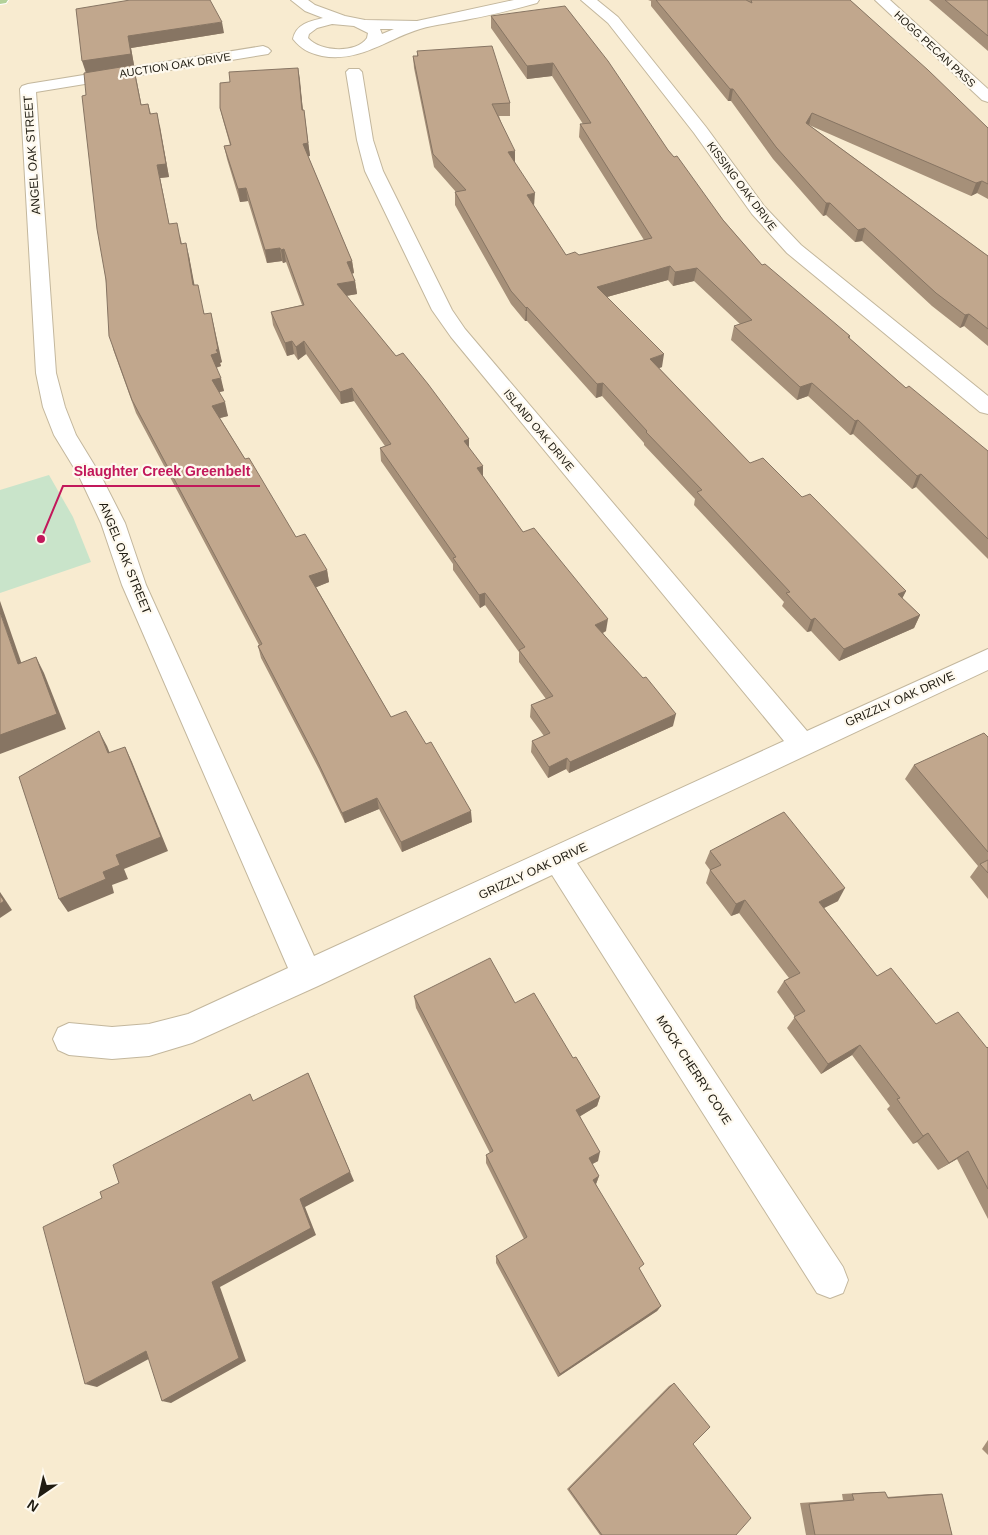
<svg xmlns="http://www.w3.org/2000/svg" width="988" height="1535" viewBox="0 0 988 1535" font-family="Arial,sans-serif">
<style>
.green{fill:#c9e4ca}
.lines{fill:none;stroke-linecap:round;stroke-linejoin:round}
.minor-casing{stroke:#c3b79d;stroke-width:2}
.major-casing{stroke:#fff;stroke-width:2}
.minor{fill:#fff;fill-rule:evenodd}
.major{fill:#b3d199;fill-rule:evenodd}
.wall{fill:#a69079}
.shaded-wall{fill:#877563}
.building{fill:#c1a78d;stroke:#877563}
.labels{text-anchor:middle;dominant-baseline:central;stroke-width:4.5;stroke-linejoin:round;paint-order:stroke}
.far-street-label{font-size:11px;fill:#1f1b11;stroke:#fef9ee}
.street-label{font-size:12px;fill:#1f1b11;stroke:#fef9ee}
.leader{fill:none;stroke:#c2185b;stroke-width:2}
.callout-dot{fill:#c2185b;stroke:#fef9ee;stroke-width:2}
.callout-label{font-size:14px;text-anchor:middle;font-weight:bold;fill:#c2185b;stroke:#fef9ee;stroke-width:4.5;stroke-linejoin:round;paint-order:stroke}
</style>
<rect width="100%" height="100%" fill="#f8ebd0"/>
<polygon class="green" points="49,475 73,517 91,562 0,593 0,490"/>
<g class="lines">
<g class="minor-casing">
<g id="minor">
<path d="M291,0H308L315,5L345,16L365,20L417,21L514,0H539L537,3C515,9 492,15 470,19C453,23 436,24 420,29C387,39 359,63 322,56C309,53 301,49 293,39C296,24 310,21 323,18L305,11ZM332,24L354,26L368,33L367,38C356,54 320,52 308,38L309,34L317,28ZM380,29H394L382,34Z"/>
<polygon points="581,0 597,0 618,17 706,127 764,206 801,245 988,396 988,414 980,412 787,253 752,214 694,133 608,23"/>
<polygon points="875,0 890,0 988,89 988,102 982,100"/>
<polygon points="263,46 268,48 271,51 268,54 36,92 56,373 65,407 76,435 101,476 125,523 146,585 314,956 784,741 451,337 432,310 365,171 357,140 346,72 349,69 359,69 362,72 373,140 383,171 452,310 465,329 807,731 988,649 988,670 577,863 843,1267 848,1280 843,1293 830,1298 817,1293 552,875 318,986 192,1043 149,1056 112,1059 69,1055 58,1050 53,1039 58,1028 69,1023 112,1027 149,1024 188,1014 288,968 122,585 101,523 79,476 54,435 43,407 36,373 20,89 22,86 28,84"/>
</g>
</g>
<g class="major-casing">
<polygon id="major" points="0,0 8,0 6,3 0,4"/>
</g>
<use href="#minor" class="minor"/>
<use href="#major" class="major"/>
</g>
<g class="wall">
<polygon points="648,0 850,0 988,128 988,199 977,193 971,196 809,125 988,256 988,346 964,326 960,328 932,306 862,241 855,242 826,215 823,216 773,159 731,101 728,101 651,6 651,1"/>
<polygon points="929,0 988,0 988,51"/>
<polygon points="76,9 224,33 131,48 134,65 133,65 141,105 148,104 151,114 160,126 169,177 160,178 169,224 180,236 182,244 189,256 194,285 222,362 220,363 221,366 216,368 224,391 219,392 228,416 220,418 245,459 296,537 327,570 329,582 316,587 391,717 472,822 402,852 379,809 345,823 319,769 261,658 258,646 259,645 136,413 113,349 86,95 86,73"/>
<polygon points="491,16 668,150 723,220 762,265 850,336 850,339 906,388 988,451 988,559 916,487 912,489 853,434 850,435 808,396 797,400 731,340 734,326 740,324 694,281 673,286 668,280 607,297 662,367 659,368 750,463 802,497 906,591 902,598 920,615 914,628 839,661 811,631 807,632 782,606 784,602 694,505 695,499 644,445 644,443 602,396 596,398 527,321 525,321 511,304 455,205 455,192 456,192 434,167 414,68 413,56 417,56 417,51 510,103 510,116 499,116 515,163 534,206 566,255 579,255 644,240 579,137 580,124 583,124 552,76 527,79 491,28"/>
<polygon points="298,68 303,110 310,156 308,156 352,261 354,273 352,274 355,281 357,294 346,296 396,356 469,439 469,447 483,477 523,532 606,631 603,633 673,726 569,773 566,769 548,778 531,752 532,741 544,736 530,717 531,705 546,699 519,662 519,652 485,605 480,608 453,570 453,564 381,461 380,448 385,446 354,401 341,404 306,354 298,360 294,354 287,356 273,325 271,312 302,305 286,262 283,263 282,261 267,263 248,201 240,202 227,159 224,146 230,145 223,120 220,108 230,82"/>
<polygon points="988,737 988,899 970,877 978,866 905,779 914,765"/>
<polygon points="710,851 838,901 824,908 877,976 936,1024 987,1048 988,1047 988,1219 957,1159 938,1170 917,1142 913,1144 887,1109 890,1106 852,1055 821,1074 787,1028 795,1017 777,992 784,981 789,978 739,913 731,916 706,883 710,870 705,863"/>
<polygon points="414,996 515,1003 573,1058 600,1097 597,1106 580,1116 598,1161 592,1164 599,1176 596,1184 640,1270 661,1306 657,1311 558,1377 496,1263 496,1256 524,1239 486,1163 486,1155 490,1153 416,1008"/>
<polygon points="674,1383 693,1444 736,1535 600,1535 567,1489 669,1386"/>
<polygon points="988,1440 988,1455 982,1449"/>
<polygon points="874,1492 885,1492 887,1497 929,1494 942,1494 952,1535 806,1535 800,1503 843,1500 842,1494"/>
</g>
<g class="shaded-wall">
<polygon points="222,22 224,33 131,48 134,65 86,73 82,61 128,36"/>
<polygon points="553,63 552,76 527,79 527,66"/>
<polygon points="133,65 136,77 144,118 141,105"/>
<polygon points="298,68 300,80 304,123 302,110"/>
<polygon points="730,89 733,89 731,101 728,101"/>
<polygon points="304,110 310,156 305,157 303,144"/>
<polygon points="157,113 169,177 160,178 172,237 157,165"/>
<polygon points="812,113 809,125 806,123"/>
<polygon points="515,151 515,163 508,152"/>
<polygon points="982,181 977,193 971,196 976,183"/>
<polygon points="246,188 248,201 240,202 238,189"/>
<polygon points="535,193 534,206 527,195"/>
<polygon points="826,203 830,203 826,215 823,216"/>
<polygon points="865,228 862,241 855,242 858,230"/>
<polygon points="186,243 189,256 197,298 193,285"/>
<polygon points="280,248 282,261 267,263 265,250"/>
<polygon points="284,249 286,262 283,263 281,250"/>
<polygon points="352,261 354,273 348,274 347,262"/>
<polygon points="670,266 668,280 596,300 597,287"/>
<polygon points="697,268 694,281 673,286 675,272"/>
<polygon points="355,281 357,294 339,297 337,284"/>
<polygon points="527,307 527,321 525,321 526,308"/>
<polygon points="211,313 222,362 220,363 221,366 214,368 211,355"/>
<polygon points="969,314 964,326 960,328 965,315"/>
<polygon points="292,341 294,354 287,356 285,343"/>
<polygon points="304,341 306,354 298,360 296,347"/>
<polygon points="664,354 662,367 648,372 650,359"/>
<polygon points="221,378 224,391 215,393 212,380"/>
<polygon points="603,383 602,396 596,398 597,384"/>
<polygon points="812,383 808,396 797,400 800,387"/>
<polygon points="352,388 354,401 341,404 340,392"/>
<polygon points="225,402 228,416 216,419 212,406"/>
<polygon points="858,420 853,434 850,435 855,421"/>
<polygon points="469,439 469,452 464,441"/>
<polygon points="483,466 483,479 477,468"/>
<polygon points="921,474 916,487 912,489 917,476"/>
<polygon points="327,570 329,582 312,589 309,576"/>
<polygon points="906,591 900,603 898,594"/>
<polygon points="485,593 485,605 480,608 479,595"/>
<polygon points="0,601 27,679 18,664 0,612"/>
<polygon points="920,615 914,628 839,661 844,649"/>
<polygon points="815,618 811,631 807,632 811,620"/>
<polygon points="608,619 606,631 594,637 595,625"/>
<polygon points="36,657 44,673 66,729 0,754 0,735"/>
<polygon points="676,714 673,726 569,773 570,762"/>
<polygon points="99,731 107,746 116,768 108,753"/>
<polygon points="125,747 132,762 168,851 124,869 128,879 112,885 114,893 68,912 59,899 103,872 116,855"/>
<polygon points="567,758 566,769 548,778 549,767"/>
<polygon points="377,798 379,809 345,823 342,813"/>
<polygon points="471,811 472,822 402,852 401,842"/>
<polygon points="845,888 838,901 812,914 819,902"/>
<polygon points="0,892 12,910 0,918"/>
<polygon points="745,900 739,913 731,916 736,904"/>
<polygon points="860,1045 852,1055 821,1074 828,1064"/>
<polygon points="308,1073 354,1181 305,1207 316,1235 220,1287 246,1361 171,1403 162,1401 212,1282 300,1199"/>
<polygon points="600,1097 597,1106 574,1120 576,1110"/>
<polygon points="928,1133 917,1142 913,1144 923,1136"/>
<polygon points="968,1151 957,1159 938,1170 949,1163"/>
<polygon points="600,1152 598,1161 587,1167 589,1158"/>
<polygon points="599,1176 596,1184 590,1188 593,1180"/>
<polygon points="661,1306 657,1311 558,1377 560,1374"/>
<polygon points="146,1351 156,1355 97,1387 85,1384"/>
</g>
<g class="building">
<polygon points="130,0 210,0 222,22 128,36 131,54 82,61 76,9"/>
<polygon points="656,0 746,0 752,3 751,0 850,0 928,70 988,128 988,184 982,181 976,183 812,113 806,123 988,256 988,329 969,314 965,315 936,293 865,228 858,230 830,203 826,203 776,147 733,89 730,89"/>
<polygon points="945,0 988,0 988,36"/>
<polygon points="565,6 608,61 668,150 674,157 677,156 723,220 762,265 765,264 850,336 848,337 906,388 909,386 988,451 988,539 921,474 917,476 858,420 855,421 812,383 800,387 734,326 752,320 697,268 675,272 670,266 597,287 664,354 650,359 750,463 763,458 802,497 810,494 906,591 898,594 920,615 844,649 815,618 811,620 786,593 790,592 697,492 702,490 646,432 647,431 603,383 597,384 527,307 526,308 511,291 455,192 466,190 433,154 413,56 418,56 417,51 492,46 510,103 492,104 515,151 508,152 535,193 527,195 566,255 575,252 579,255 652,238 580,124 591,123 553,63 527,66 491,16"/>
<polygon points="133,65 141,105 148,104 150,114 157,113 166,164 157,165 169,224 177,223 181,244 186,243 193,285 198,285 204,314 211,313 218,349 216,350 218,353 211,355 221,378 212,380 225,402 212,406 245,459 249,458 296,537 305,534 327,570 309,576 391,717 406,711 426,744 431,742 471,811 401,842 377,798 342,813 316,758 258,646 262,644 132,400 109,336 106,280 97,229 82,96 86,95 84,73"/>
<polygon points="298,68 302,110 304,110 308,143 303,144 352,261 347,262 355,281 337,284 396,356 403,353 428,384 469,439 464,441 483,466 477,468 523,532 534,528 608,619 595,625 643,678 646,677 676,714 570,762 567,758 549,767 532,741 550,733 531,705 553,696 519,650 525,647 485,593 479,595 453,558 456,557 380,448 391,444 352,388 340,392 304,341 296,347 292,341 285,343 271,312 304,305 284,249 281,250 280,248 265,250 246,188 238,189 224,146 231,145 220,108 220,83 230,82 229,72"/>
<polygon points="0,612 18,664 36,657 57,714 0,735"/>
<polygon points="99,731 108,753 125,747 161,837 116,855 120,865 103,872 106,879 59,899 19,777"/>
<polygon points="984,733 988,737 988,852 914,765"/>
<polygon points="784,812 845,888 819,902 877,976 891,968 936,1024 958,1012 987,1048 988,1047 988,1189 968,1151 949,1163 928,1133 923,1136 897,1099 900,1098 860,1045 828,1064 794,1017 805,1011 784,981 800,973 745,900 736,904 710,870 721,865 710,851"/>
<polygon points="988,860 988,873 980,864"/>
<polygon points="0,895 4,901 0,904"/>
<polygon points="490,958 515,1003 534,993 573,1058 576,1057 600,1097 576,1110 600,1152 589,1158 599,1176 593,1180 644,1264 639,1268 661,1306 560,1374 496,1256 527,1237 486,1155 493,1151 414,996"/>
<polygon points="308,1073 350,1172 300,1199 311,1228 212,1282 239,1358 162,1401 146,1351 85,1384 43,1227 102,1198 100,1192 119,1183 113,1165 250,1094 253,1101"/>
<polygon points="674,1383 710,1427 693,1444 751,1518 736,1535 602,1535 569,1489"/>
<polygon points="885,1492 888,1498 942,1494 952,1535 815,1535 809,1504 854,1500 852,1494"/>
</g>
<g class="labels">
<g class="far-street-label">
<text transform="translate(935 49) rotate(43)">HOGG PECAN PASS</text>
<text transform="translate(175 65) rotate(-9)">AUCTION OAK DRIVE</text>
<text transform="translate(742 186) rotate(53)">KISSING OAK DRIVE</text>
<text transform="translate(539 430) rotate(50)">ISLAND OAK DRIVE</text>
</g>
<g class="street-label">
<text transform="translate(32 155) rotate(-94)">ANGEL OAK STREET</text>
<text transform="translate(125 558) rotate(68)">ANGEL OAK STREET</text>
<text transform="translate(900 699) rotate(-24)">GRIZZLY OAK DRIVE</text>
<text transform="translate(533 871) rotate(-25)">GRIZZLY OAK DRIVE</text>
<text transform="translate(694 1070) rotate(57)">MOCK CHERRY COVE</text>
</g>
</g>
<path class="leader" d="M41 539L63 486H260"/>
<circle class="callout-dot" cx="41" cy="539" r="5"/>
<g class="callout-label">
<text x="162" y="476">Slaughter Creek Greenbelt</text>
</g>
<g transform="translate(40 1495) rotate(214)" stroke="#fef9ee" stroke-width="4" paint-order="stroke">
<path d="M0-4L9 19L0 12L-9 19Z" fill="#1f1b11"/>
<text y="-8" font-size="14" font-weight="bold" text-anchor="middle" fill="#1f1b11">N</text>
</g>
</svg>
